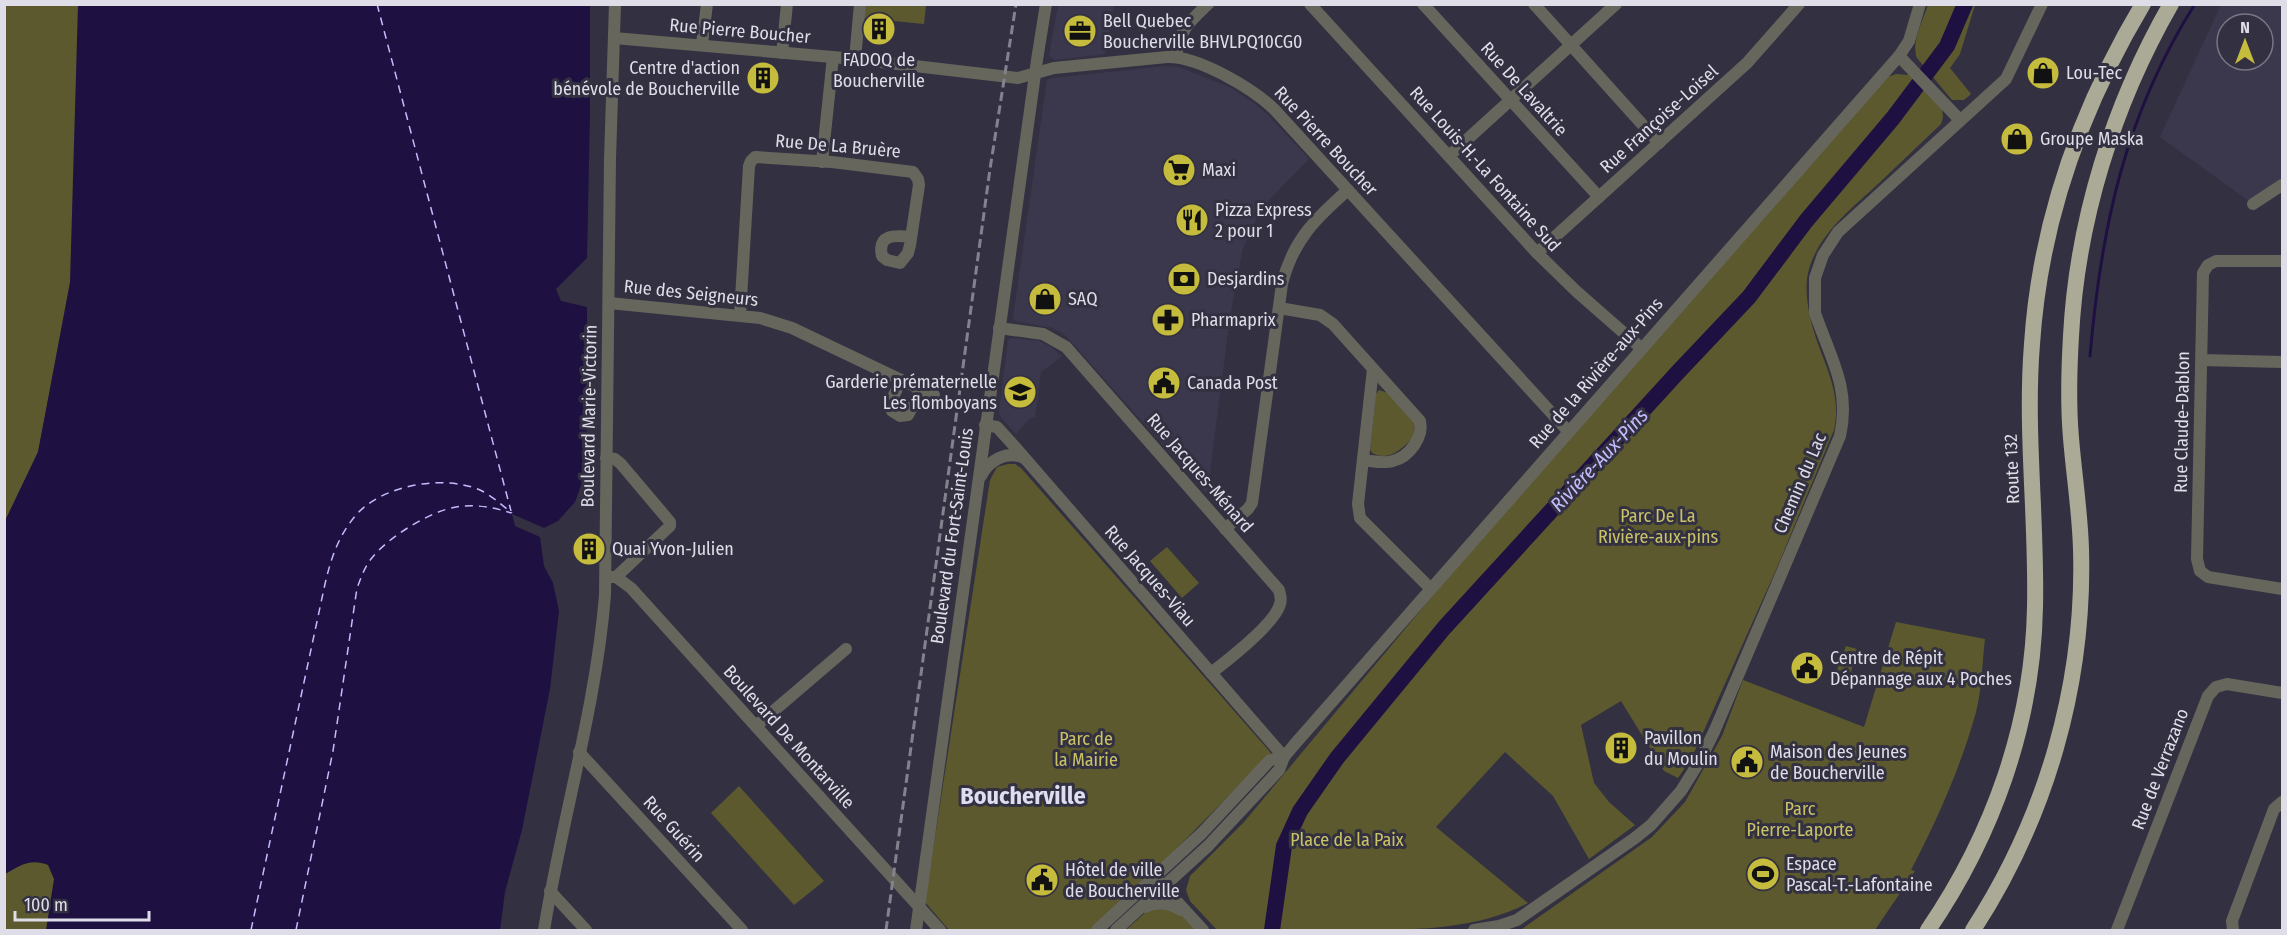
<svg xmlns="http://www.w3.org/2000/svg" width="2287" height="935" viewBox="0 0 2287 935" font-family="'Fira Sans Condensed',sans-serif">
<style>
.built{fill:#3b384e;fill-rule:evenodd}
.green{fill:#5c592f}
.water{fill:#1e1141}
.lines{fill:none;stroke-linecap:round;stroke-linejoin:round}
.stream{stroke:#1e1141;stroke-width:3}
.river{stroke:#1e1141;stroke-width:16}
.ferry{stroke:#c4bcfe;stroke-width:1.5;stroke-dasharray:8 6;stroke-linecap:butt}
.minor{stroke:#66665d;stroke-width:12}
.highway{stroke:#abaa96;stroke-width:16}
.rail{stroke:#83828f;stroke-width:3;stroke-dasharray:9 4.5;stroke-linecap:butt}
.labels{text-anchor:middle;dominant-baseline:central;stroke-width:6;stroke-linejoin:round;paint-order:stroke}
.poi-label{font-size:18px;fill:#dedde8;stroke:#333141;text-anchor:start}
.street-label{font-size:18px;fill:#dedde8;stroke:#333141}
.park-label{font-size:18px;fill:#cac366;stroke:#333141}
.water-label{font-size:20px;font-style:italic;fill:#c4bcfe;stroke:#333141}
.district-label{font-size:24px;font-weight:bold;fill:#deddf1;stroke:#333141}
</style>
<rect width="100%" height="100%" fill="#333141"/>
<g class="built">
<polygon points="1058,5 1114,5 1105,54 1055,60 1049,56"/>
<path d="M2221,5H2282V185L2253,204L2160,137ZM2227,24H2263V60H2227Z"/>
<polygon points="1167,66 1179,67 1199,75 1231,88 1251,101 1268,115 1309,159 1262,207 1243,248 1230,317 1207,494 1065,335 1053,328 1016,321 1013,318 1047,80 1052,78"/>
<polygon points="1011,338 1039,341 1051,347 1062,356 1041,372 1035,418 1030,418 1016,434 1000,416 999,411 1008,340"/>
</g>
<g class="green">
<polygon points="5,5 127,5 38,452 5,521"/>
<polygon points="865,5 926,5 924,24 864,18"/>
<path d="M1928,5H1975L1960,54L1950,68L1971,94L1964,100H1952L1917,58C1911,42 1923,20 1928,5Z"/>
<path d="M1896,74L1909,75L1942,108L1943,117L1941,124C1920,144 1899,164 1878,184C1850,210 1817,235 1808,273C1804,292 1809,315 1814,332C1825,367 1842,393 1834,430L1776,570L1692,757L1678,778L1664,771L1621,701L1581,725L1594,783L1609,802L1635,825L1589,859L1553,796L1505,752L1436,827L1528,903C1471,933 1398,930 1335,930C1296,930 1256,930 1217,930L1190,901L1186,890L1190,876L1244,822L1435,593L1572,433L1888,77Z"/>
<path d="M1379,390L1388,393L1415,423L1414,437C1402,448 1390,462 1372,453L1370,449L1376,394Z"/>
<polygon points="1008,464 1015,464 1021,468 1271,753 1096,930 949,930 925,902 990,480 997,467"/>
<polygon points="1167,547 1199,583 1182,598 1150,561"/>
<path d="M1896,622L1985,639C1982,663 1982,689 1976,712C1961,767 1937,820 1911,870L1915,871L1875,930H1514L1522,929L1652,837L1685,802L1722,736L1743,680L1864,727Z"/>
<polygon points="1846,646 1857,649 1847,687 1841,685 1841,683 1838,681 1839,676 1835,675"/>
<polygon points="739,786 824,881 794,905 711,813"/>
<polygon points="77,794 47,930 5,930 5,874 21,865"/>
<polygon points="1166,894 1200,930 1126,930"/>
</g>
<path class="water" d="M78,5H590V113L587,258L556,289L561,301L587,307V469L575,502L558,521L544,528L512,514L515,526L540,537L544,566L553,583L559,611L550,689L522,830L505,892L500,930H46L54,879L48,865C31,858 20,865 5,874V521L38,452L70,282Z"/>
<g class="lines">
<path class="stream" d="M2090,356C2101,228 2125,114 2195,4"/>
<polyline class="river" points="1272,930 1284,846 1300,811 1337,758 1444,628 1678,372 1749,297 1806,221 1893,118 1947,46 1965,4"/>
<g class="ferry">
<polyline points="377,4 511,511"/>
<path d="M251,930L325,584C331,558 339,534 357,514C384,484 447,474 482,491C493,497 502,505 512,513"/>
<path d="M296,930L333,751L357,588C361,578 364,568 371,559C387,538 430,511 456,507C475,504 493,507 511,513"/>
</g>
<g class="minor">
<polyline points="1310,4 1537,253 1576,291 1641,348"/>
<polyline points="1423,4 1599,197"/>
<polyline points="1534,4 1659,143"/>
<path d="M614,38L855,59L1018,78L1054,68L1167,57C1198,56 1252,88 1274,109L1568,431"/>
<polyline points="702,44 707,4"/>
<polyline points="782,53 787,4"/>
<polyline points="1899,56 1959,119"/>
<path d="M1176,57C1180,29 1188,23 1208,4"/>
<polyline points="855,59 860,4"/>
<polyline points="1449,156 1616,4"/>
<polyline points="822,162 833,57"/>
<polyline points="2253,204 2282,185"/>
<polyline points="1537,253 1747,63 1799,4"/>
<polyline points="2282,261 2216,261 2208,265 2203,273 2197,559 2200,571 2208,577 2282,589"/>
<polyline points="609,303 760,318 792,328 901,380"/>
<path d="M1279,308L1320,315L1333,324L1420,421C1424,437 1409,457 1393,461C1384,464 1373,461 1363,460"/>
<path d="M740,315L749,166L751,161L755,157L832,162L913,172L918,179L919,185L910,245L908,253L900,263L887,260L882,256C877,234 895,235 911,237"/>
<path d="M999,328L1043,334L1066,347L1279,590C1280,595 1282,599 1280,604C1275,624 1228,660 1211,673"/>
<polyline points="2202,360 2282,362"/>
<polyline points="1373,369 1358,504 1360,518 1430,588"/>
<path d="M921,389L908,415L900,416L892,411L890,404L901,380C912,385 923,390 934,395"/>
<polyline points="985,425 997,427 1016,448 1284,757"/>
<polyline points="606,458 615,459 621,464 670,522 670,526 616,577"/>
<path d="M981,476C989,460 1007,450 1024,458"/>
<path d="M1225,529L1248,509L1252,503L1282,284C1293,240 1316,218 1348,190"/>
<polyline points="606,577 616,577 631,588 940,930"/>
<polyline points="756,726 846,649"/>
<polyline points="579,752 742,930"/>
<polyline points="1160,883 1203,930"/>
<polyline points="550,891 586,930"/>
<path d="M1144,907C1158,901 1169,903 1181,910"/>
<path d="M544,930C562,818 596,708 605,595L610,159L615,4"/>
<polyline points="916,930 1037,60 1046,4"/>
<polyline points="1097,930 1202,833 1270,760 1284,757"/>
<polyline points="1116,930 1208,846 1279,770 1284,757 1294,745 1899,56 1909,41 1920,4"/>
<path d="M1474,930L1499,926L1517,920L1635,838L1651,825L1681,791L1699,762L1714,732L1840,436C1851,388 1830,357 1815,313V278L1823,255L1838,232L2006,79L2042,4"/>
<polyline points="2117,930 2208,696 2216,687 2227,684 2282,693"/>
<polyline points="2233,930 2232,921 2274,809 2282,802"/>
</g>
<g class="highway">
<path d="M1928,930C1993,835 2033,723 2035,607C2037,519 2025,431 2032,344C2040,223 2081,108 2143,4"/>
<path d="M1973,930C2046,818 2085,684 2081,549C2080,512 2074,475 2071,438C2068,404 2069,370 2071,336C2077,221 2113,105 2171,4"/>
</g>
<polyline class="rail" points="886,930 990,169 1016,4"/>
</g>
<defs>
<g id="building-disc" transform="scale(1.725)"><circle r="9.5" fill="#c5bc3d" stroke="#333141"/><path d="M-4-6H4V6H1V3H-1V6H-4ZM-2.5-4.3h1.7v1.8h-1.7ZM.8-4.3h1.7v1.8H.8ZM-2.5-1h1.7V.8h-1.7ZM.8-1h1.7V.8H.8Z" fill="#111"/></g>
<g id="office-disc" transform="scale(1.725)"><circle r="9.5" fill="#c5bc3d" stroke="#333141"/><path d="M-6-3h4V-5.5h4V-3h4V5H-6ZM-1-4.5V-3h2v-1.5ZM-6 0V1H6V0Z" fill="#111"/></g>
<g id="shop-disc" transform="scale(1.725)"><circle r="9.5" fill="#c5bc3d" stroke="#333141"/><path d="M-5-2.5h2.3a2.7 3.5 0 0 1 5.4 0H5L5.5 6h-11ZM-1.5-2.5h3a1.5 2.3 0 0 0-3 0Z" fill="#111"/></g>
<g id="supermarket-disc" transform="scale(1.725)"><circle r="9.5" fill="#c5bc3d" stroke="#333141"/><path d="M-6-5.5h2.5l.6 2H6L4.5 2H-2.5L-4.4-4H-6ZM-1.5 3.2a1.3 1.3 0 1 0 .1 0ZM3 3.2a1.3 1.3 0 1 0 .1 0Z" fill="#111"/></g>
<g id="restaurant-disc" transform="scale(1.725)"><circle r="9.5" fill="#c5bc3d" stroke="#333141"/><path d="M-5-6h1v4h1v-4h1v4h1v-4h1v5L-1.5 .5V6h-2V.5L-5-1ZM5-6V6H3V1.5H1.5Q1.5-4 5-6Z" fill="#111"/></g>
<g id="bank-disc" transform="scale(1.725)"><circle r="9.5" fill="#c5bc3d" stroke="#333141"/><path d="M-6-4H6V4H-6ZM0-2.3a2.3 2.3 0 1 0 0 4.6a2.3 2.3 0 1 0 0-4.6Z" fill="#111"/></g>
<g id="pharmacy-disc" transform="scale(1.725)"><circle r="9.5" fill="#c5bc3d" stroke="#333141"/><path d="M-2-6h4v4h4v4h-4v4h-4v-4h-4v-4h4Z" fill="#111"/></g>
<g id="civic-disc" transform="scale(1.725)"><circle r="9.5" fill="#c5bc3d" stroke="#333141"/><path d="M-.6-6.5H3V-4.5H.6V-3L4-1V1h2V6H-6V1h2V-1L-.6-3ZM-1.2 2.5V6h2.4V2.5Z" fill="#111"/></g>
<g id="school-disc" transform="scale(1.725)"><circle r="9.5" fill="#c5bc3d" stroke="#333141"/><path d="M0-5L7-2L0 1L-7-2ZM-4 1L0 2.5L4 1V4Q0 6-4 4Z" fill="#111"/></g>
<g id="stadium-disc" transform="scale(1.725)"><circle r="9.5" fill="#c5bc3d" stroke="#333141"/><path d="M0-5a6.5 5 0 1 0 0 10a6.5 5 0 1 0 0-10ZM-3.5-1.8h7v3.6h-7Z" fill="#111"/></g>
</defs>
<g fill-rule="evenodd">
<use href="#building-disc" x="879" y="29"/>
<use href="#office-disc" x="1080" y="31"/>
<use href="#shop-disc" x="2043" y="73"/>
<use href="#building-disc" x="763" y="78"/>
<use href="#shop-disc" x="2017" y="139"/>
<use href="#supermarket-disc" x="1179" y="170"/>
<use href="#restaurant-disc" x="1192" y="220"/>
<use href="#bank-disc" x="1184" y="279"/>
<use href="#shop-disc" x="1045" y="299"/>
<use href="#pharmacy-disc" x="1168" y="320"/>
<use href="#civic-disc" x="1164" y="383"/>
<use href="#school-disc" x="1020" y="392"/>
<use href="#building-disc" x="589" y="549"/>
<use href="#civic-disc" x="1807" y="668"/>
<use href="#building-disc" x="1621" y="748"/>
<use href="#civic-disc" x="1747" y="762"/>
<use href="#stadium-disc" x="1763" y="874"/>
<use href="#civic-disc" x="1042" y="880"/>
</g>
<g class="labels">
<g class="poi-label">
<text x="1103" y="21">Bell Quebec<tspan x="1103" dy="21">Boucherville BHVLPQ10CG0</tspan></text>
<text x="879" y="60" text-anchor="middle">FADOQ de<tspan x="879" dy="21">Boucherville</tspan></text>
<text x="740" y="68" text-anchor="end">Centre d'action<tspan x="740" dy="21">bénévole de Boucherville</tspan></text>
<text x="2066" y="73">Lou-Tec</text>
<text x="2040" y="139">Groupe Maska</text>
<text x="1202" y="170">Maxi</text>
<text x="1215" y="210">Pizza Express<tspan x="1215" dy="21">2 pour 1</tspan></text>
<text x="1207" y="279">Desjardins</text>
<text x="1068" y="299">SAQ</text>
<text x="1191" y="320">Pharmaprix</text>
<text x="997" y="382" text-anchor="end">Garderie prématernelle<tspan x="997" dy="21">Les flomboyans</tspan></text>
<text x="1187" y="383">Canada Post</text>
<text x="612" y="549">Quai Yvon-Julien</text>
<text x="1830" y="658">Centre de Répit<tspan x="1830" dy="21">Dépannage aux 4 Poches</tspan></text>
<text x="1644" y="738">Pavillon<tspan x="1644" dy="21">du Moulin</tspan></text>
<text x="1770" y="752">Maison des Jeunes<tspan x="1770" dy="21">de Boucherville</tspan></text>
<text x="1786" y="864">Espace<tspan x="1786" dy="21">Pascal-T.-Lafontaine</tspan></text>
<text x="1065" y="870">Hôtel de ville<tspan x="1065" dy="21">de Boucherville</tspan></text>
</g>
<g class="street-label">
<text transform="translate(740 31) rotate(5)">Rue Pierre Boucher</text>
<text transform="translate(1524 89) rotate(48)">Rue De Lavaltrie</text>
<text transform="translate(1659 119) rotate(-42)">Rue Françoise-Loisel</text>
<text transform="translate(1326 141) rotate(47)">Rue Pierre Boucher</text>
<text transform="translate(838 146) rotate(5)">Rue De La Bruère</text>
<text transform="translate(1485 169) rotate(48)">Rue Louis-H.-La Fontaine Sud</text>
<text transform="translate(691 293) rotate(6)">Rue des Seigneurs</text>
<text transform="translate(1596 373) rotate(-49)">Rue de la Rivière-aux-Pins</text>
<text transform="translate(589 416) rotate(-89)">Boulevard Marie-Victorin</text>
<text transform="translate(2182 422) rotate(-89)">Rue Claude-Dablon</text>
<text transform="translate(2012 469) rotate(-92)">Route 132</text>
<text transform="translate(1200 473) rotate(49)">Rue Jacques-Ménard</text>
<text transform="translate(1800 483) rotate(-67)">Chemin du Lac</text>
<text transform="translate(952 536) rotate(-82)">Boulevard du Fort-Saint-Louis</text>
<text transform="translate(1150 576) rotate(49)">Rue Jacques-Viau</text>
<text transform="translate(789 737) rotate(48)">Boulevard De Montarville</text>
<text transform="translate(2160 769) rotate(-69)">Rue de Verrazano</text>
<text transform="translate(674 829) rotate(48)">Rue Guérin</text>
</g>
<g class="park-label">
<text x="1658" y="516">Parc De La<tspan x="1658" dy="21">Rivière-aux-pins</tspan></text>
<text x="1086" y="739">Parc de<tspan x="1086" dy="21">la Mairie</tspan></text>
<text x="1800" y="809">Parc<tspan x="1800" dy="21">Pierre-Laporte</tspan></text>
<text x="1347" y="840">Place de la Paix</text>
</g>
<g class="water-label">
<text transform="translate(1599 460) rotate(-47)">Rivière-Aux-Pins</text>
</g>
<g class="district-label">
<text x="1023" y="796">Boucherville</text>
</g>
</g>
<rect width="2287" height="935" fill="none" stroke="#dedde8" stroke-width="12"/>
<g transform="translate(2245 42)"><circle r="28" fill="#333141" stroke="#777684" stroke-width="1.5"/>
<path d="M0-4.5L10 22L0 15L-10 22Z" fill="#c5bc3d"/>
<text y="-9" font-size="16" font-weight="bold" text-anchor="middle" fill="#dedde8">N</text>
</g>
<path d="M15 911v9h134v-9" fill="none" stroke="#dedde8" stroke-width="3"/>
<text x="24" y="911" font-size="18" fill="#dedde8" stroke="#333141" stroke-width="4.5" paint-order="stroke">100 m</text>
</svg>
